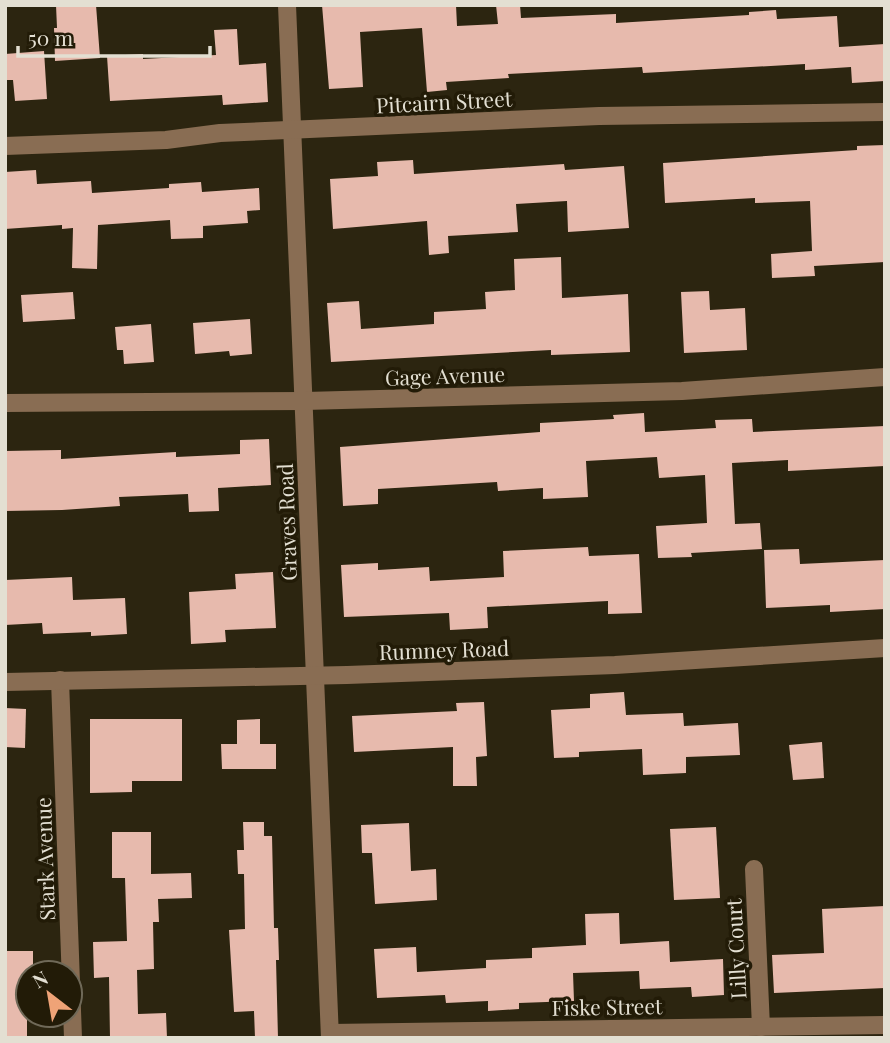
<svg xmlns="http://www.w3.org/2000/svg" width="890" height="1043" viewBox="0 0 890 1043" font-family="'Playfair Display',serif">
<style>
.building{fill:#e7baad}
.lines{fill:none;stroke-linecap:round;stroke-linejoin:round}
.minor{stroke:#896d53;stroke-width:18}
.labels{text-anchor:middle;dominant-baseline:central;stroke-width:7;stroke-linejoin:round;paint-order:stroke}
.street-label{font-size:21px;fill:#e3dfd2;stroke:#221b07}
</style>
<rect width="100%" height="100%" fill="#2c2510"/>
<g class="building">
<polygon points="56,5 96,5 100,58 55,61 54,28 57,28"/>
<polygon points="322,5 456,5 457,26 498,24 496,5 520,5 521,18 616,14 616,23 749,15 749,12 776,10 777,19 837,16 839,47 885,44 885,81 852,83 851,67 805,70 805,64 643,73 642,67 508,74 509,78 446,82 447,90 427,92 422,28 360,32 363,87 329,89"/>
<polygon points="237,29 239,65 266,63 268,102 223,105 222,95 110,101 107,56 143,54 143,59 216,55 214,30"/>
<polygon points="44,51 47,99 15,101 13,80 5,80 5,54"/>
<polygon points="885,145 885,262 814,266 815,276 772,278 771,254 812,251 810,201 755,203 755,198 665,203 663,163 857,150 857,146"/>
<polygon points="413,160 414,174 564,164 565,170 624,166 629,228 568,232 567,201 516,204 518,232 448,236 449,253 429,255 427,221 333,229 330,179 378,176 377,162"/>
<polygon points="36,170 37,184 91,181 92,193 169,188 169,184 201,182 202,192 259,188 260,210 247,211 248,223 203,226 203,238 171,239 170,220 98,225 97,269 72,268 73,228 62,229 62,225 5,229 5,172"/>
<polygon points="561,257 562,298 628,294 630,352 551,355 551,350 331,362 327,303 359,301 361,329 434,324 434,312 486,309 485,292 515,290 514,259"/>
<polygon points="709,291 710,310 745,308 747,350 684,353 681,292"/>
<polygon points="73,292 75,319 23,322 21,295"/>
<polygon points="250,319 252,354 230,356 229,351 195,354 193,323"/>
<polygon points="151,324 154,362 124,364 123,350 117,350 115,327"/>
<polygon points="644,413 645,432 716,428 715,420 752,419 753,432 885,426 885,466 788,471 788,460 732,463 735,524 760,523 762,549 691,553 692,557 658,558 656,526 707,523 705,475 659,478 657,457 586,461 588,497 543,499 543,488 498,491 497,482 378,489 378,504 343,506 340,447 540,432 540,423 614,419 613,415"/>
<polygon points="269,439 271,485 218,488 219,511 189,512 188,494 119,497 120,506 62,510 5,511 5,451 61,450 61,459 176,452 176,457 240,454 240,440"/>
<polygon points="588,547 589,556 639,554 642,613 608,614 608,601 487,607 488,628 450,630 449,613 344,617 341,565 378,563 378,570 429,567 430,581 504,577 503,551"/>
<polygon points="799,549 800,564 885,560 885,609 830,612 830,605 766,608 764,550"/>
<polygon points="273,572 276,628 225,630 226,642 191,644 189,592 236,589 235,574"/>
<polygon points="72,577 73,600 125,598 127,634 91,636 91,632 43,634 42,623 5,625 5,580"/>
<polygon points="624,692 626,715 683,713 684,726 738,723 740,755 686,757 686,773 643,775 642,749 579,752 579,757 554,758 551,710 590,708 590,694"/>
<polygon points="484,702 487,756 476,757 477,786 453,786 453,747 354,752 352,716 457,711 456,703"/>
<polygon points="5,708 26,709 25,748 5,747"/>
<polygon points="90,719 182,719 182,781 132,781 132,792 90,793"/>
<polygon points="260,719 260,744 276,744 276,769 222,769 221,744 237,744 237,720"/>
<polygon points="822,742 824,778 793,780 789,745"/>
<polygon points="243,822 264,822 264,836 272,836 274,928 278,928 279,960 276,960 278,1038 255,1038 254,1011 234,1012 229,930 245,929 244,874 238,874 237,850 244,850"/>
<polygon points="409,823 411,871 436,869 437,900 375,904 372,853 362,853 361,825"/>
<polygon points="716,827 720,898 674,900 670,829"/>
<polygon points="112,832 151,832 151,874 191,873 192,898 158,899 159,922 153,922 154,969 137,970 138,1014 166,1013 167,1038 110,1038 109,977 94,978 93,942 127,941 125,878 112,878"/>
<polygon points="885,906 885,988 774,993 772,955 824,953 822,909"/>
<polygon points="619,913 620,944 669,941 670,962 723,959 724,995 692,997 691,987 640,989 639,971 573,973 574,1001 519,1003 519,1009 488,1011 488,1001 446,1003 445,995 377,998 374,949 416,947 417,972 486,968 486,960 532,958 532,948 586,945 585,914"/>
<polygon points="5,951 33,951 33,973 28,973 27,984 27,1038 5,1038"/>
</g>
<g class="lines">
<g class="minor">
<polyline points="287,5 330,1038"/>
<polyline points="5,146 166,140 220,133 599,116 885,112"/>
<polyline points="5,403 305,401 682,391 885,377"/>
<polyline points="60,680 73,1038"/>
<polyline points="5,682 347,675 615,665 885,648"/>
<polyline points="754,869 761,1027"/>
<polyline points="330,1033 885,1025"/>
</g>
</g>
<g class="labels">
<g class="street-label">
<text transform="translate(444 101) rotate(-3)">Pitcairn Street</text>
<text transform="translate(445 375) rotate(-2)">Gage Avenue</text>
<text transform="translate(286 522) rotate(-92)">Graves Road</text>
<text transform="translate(444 649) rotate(-2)">Rumney Road</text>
<text transform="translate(44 859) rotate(-92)">Stark Avenue</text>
<text transform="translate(735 949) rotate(-93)">Lilly Court</text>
<text transform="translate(607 1006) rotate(-1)">Fiske Street</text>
</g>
</g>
<rect width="890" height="1043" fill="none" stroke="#e3dfd2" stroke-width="14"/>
<g transform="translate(49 994) rotate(329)"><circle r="33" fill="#221b07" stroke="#6f6958" stroke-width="2"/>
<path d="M0-5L12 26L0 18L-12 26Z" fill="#efa377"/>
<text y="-10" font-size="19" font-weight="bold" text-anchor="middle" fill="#e3dfd2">N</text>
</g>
<path d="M18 46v10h192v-10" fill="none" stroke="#e3dfd2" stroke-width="3.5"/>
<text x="28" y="46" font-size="21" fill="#e3dfd2" stroke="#221b07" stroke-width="5" paint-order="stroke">50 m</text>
</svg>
